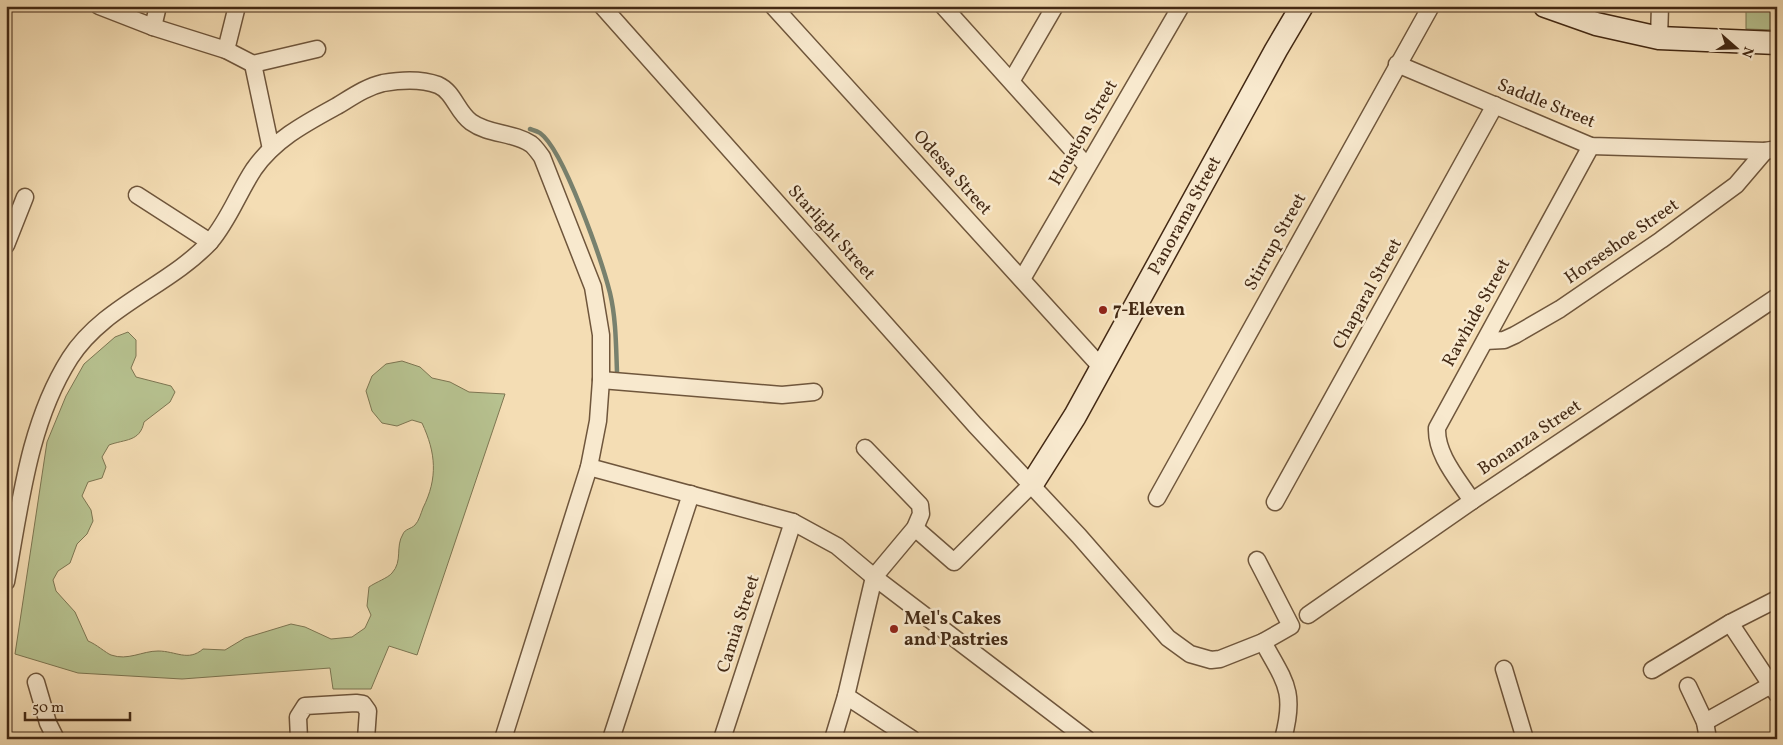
<svg xmlns="http://www.w3.org/2000/svg" width="1783" height="745" viewBox="0 0 1783 745" font-family="Vollkorn,serif">
<style>
.green{fill:#b7c290;stroke:#7d7652}
.lines{fill:none;stroke-linecap:round;stroke-linejoin:round}
.stream{stroke:#78816e;stroke-width:4.5}
.street-casing{stroke:#6f563c;stroke-width:19}
.secondary-casing{stroke:#432914;stroke-width:25}
.street{stroke:#f8e9ce;stroke-width:16}
.secondary{stroke:#f8e9ce;stroke-width:22}
.poi-dot{fill:#8f2418;stroke:#f8e9ce;stroke-width:2}
.labels{text-anchor:middle;dominant-baseline:central;stroke-width:5;stroke-linejoin:round;paint-order:stroke}
.street-label{font-size:18px;fill:#432914;stroke:#f8e9ce}
.poi-label{font-size:18px;font-weight:bold;fill:#432914;stroke:#f8e9ce;text-anchor:start}
</style>
<rect width="100%" height="100%" fill="#f4ddb4"/>
<filter id="stains"><feTurbulence type="fractalNoise" baseFrequency=".004" numOctaves="4"/><feColorMatrix values="0 0 0 0 .2 0 0 0 0 .09 0 0 0 0 .02 0 0 0 .5 -.17"/></filter>
<radialGradient id="worn" r=".72"><stop offset=".6" stop-color="#630" stop-opacity="0"/><stop offset="1" stop-color="#630" stop-opacity=".3"/></radialGradient>
<g class="green">
<polygon points="1746,6 1777,6 1777,30 1746,29"/>
<path d="M128,332L136,340V356L131,368L136,377L171,386L175,392L170,402L144,422C140,442 125,439 109,445L102,457L106,467L102,478L88,482L82,496L91,510L93,521L87,534L77,544L70,563L58,571L53,580L56,591L75,612L88,641C96,644 106,653 111,655C128,661 142,651 158,651C176,651 188,662 203,649L225,650L245,638L291,624L305,627L331,639L352,637L365,628L371,615L367,606L369,587C376,582 388,578 392,573C403,561 395,547 403,534C405,529 411,529 415,525C419,521 421,513 423,508C438,478 436,453 422,423L412,420L397,426L382,423L372,411L366,391L372,376L386,364L402,361L420,367L432,378L450,382L469,392L505,394L417,655L389,646L371,689H333L330,668L182,679L78,673L15,654L47,442L66,396L84,364L115,337Z"/>
</g>
<g class="lines">
<path class="stream" d="M530,129C533,130 537,131 540,133C564,150 602,262 610,293C616,318 616,346 617,372"/>
<g class="street-casing">
<g id="street">
<polyline points="99,6 153,27 226,50 253,64 317,49"/>
<polyline points="602,6 975,425 1079,536 1168,638 1190,654 1211,660 1220,659 1263,642 1291,626 1257,560"/>
<polyline points="773,6 1102,368"/>
<polyline points="943,6 1087,166"/>
<polyline points="153,27 158,6"/>
<polyline points="1659,38 1660,6"/>
<polyline points="226,50 237,6"/>
<polyline points="253,64 271,149"/>
<polyline points="1397,64 1591,146 1765,151 1777,149"/>
<polyline points="1012,80 1055,6"/>
<polyline points="137,195 210,242"/>
<polyline points="6,245 25,197"/>
<polyline points="1022,279 1181,6"/>
<polyline points="1485,341 1504,340 1515,335 1560,309 1661,240 1736,185 1765,151"/>
<polyline points="601,380 782,395 814,392"/>
<polyline points="589,467 793,522 837,546 874,577 1087,739"/>
<polyline points="1157,498 1431,6"/>
<path d="M1472,501C1458,479 1436,455 1437,428L1591,146"/>
<polyline points="1275,502 1495,105"/>
<polyline points="915,528 954,562 1032,484"/>
<path d="M6,582C20,507 28,424 70,358C103,306 169,286 210,242C229,220 238,193 254,169C275,139 306,123 337,106C352,97 366,87 383,83C400,80 422,79 438,85C454,92 457,112 471,122C489,135 513,132 531,144C535,147 539,153 542,157L593,287L601,335V380L598,421L589,467L503,739"/>
<polyline points="1777,599 1730,623 1777,694"/>
<polyline points="1308,615 1472,501 1777,297"/>
<path d="M1263,642C1285,682 1296,691 1283,739"/>
<polyline points="1504,669 1525,739"/>
<polyline points="1652,670 1730,623"/>
<polyline points="36,682 48,723 56,739"/>
<polyline points="1688,686 1705,722 1708,739"/>
<polyline points="846,696 912,739"/>
<polyline points="1705,722 1771,685"/>
<polyline points="299,739 298,717 305,706 356,703 363,704 368,711 366,739"/>
<polyline points="611,739 691,494"/>
<polyline points="722,739 793,522"/>
<polyline points="833,739 846,696 874,577 915,528 921,514 920,505 865,448"/>
</g>
</g>
<g class="secondary-casing">
<g id="secondary">
<polyline points="1545,6 1596,24 1659,38 1777,43"/>
<path id="s1" d="M1032,484L1075,416L1276,50L1302,6"/>
</g>
</g>
<use href="#street" class="street"/>
<use href="#secondary" class="secondary"/>
</g>
<g class="poi-dot">
<circle cx="1103" cy="310" r="5"/>
<circle cx="894" cy="629" r="5"/>
</g>
<g class="labels">
<g class="street-label">
<text transform="translate(1546 104) rotate(22)">Saddle Street</text>
<text transform="translate(1084 133) rotate(-60)">Houston Street</text>
<text transform="translate(952 173) rotate(48)">Odessa Street</text>
<text stroke="none"><textPath href="#s1" startOffset="309">Panorama Street</textPath></text>
<text transform="translate(831 233) rotate(48)">Starlight Street</text>
<text transform="translate(1276 242) rotate(-61)">Stirrup Street</text>
<text transform="translate(1622 242) rotate(-35)">Horseshoe Street</text>
<text transform="translate(1368 294) rotate(-61)">Chaparal Street</text>
<text transform="translate(1477 313) rotate(-61)">Rawhide Street</text>
<text transform="translate(1530 438) rotate(-34)">Bonanza Street</text>
<text transform="translate(739 624) rotate(-72)">Camia Street</text>
</g>
<g class="poi-label">
<text x="1113" y="310">7-Eleven</text>
<text x="904" y="619">Mel's Cakes<tspan x="904" dy="21">and Pastries</tspan></text>
</g>
</g>
<rect width="1783" height="745" fill="none" stroke="#f4ddb4" stroke-width="25"/>
<rect x="8" y="8" width="1768" height="730" fill="none" stroke="#432914" stroke-width="2.5"/>
<rect x="12" y="12" width="1758" height="720" fill="none" stroke="#432914"/>
<g transform="translate(1736 48) rotate(110)" stroke="#f8e9ce" stroke-width="4" paint-order="stroke">
<path d="M0-4L9 19L0 12L-9 19Z" fill="#432914"/>
<text y="-8" font-size="14" font-weight="bold" text-anchor="middle" fill="#432914">N</text>
</g>
<path d="M25 712v8h105v-8" fill="none" stroke="#432914" stroke-width="2.5"/>
<text x="32" y="712" font-size="15" fill="#432914" stroke="#f8e9ce" stroke-width="4" paint-order="stroke">50 m</text>
<rect width="100%" height="100%" filter="url(#stains)"/>
<rect width="100%" height="100%" fill="url(#worn)"/>
</svg>
